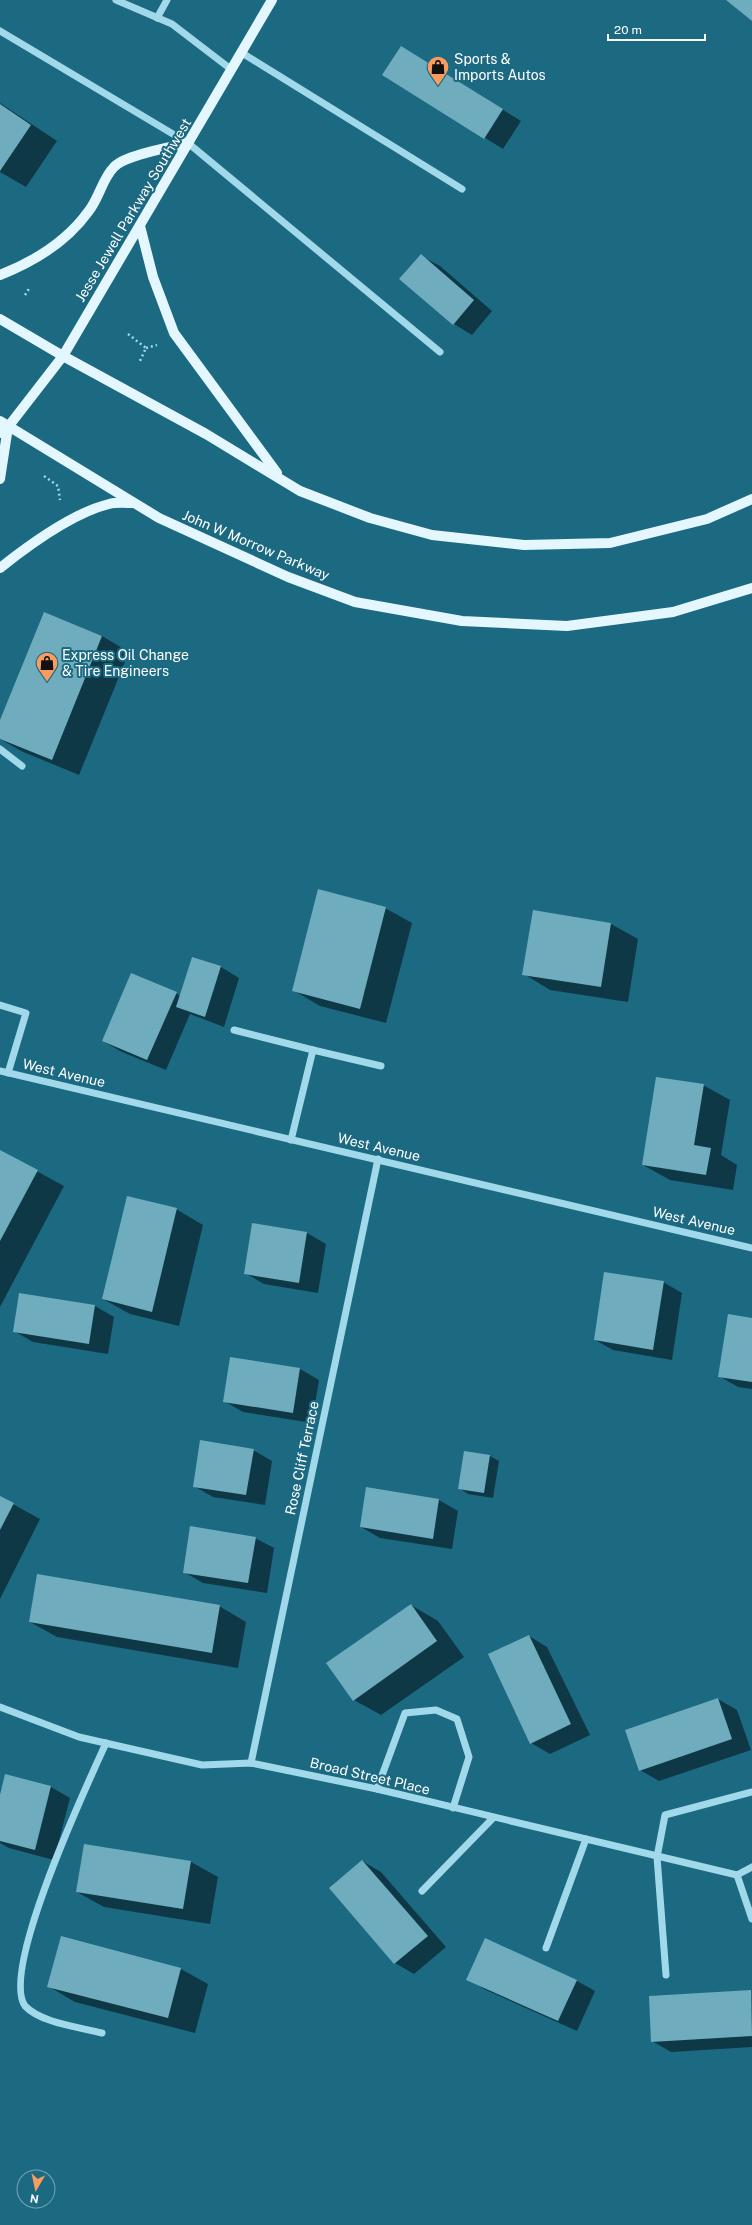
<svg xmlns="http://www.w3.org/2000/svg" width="752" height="2225" viewBox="0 0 752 2225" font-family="'Public Sans',sans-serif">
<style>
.shadow{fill:#0007}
.building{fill:#6eacbe}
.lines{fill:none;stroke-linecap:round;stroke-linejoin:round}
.path{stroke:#a1d9ea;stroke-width:2.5;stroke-dasharray:2 3;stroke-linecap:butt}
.minor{stroke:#a1d9ea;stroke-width:7}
.major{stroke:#e4f7fe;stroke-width:10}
.labels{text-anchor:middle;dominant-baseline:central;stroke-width:4;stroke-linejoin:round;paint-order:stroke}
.poi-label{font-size:14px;fill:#fff;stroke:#1c6982;text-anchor:start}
.street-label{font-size:14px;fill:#fff;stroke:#1c6982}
</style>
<rect width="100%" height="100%" fill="#1c6982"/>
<g class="shadow">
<polygon points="420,58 521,121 503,149 384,75"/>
<polygon points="0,103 57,141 26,187 0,172"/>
<polygon points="421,256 440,266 492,311 472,335 454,324"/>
<polygon points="45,613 102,636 129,652 79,775 21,751 0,739 0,723"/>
<polygon points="385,908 412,923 386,1023 320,1006 293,990"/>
<polygon points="611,924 638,939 628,1002 550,990 524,974"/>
<polygon points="192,958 221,967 239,978 224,1027 190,1014 166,1070 122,1052 103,1041 176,993 180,996"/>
<polygon points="703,1085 730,1100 721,1155 737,1165 733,1190 670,1180 643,1165"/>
<polygon points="0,1151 64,1186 0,1307"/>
<polygon points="176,1209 203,1225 179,1326 130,1314 103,1299"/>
<polygon points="252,1224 307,1233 326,1244 318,1293 264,1284 245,1273"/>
<polygon points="663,1282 682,1293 672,1360 613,1350 595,1340"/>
<polygon points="20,1294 95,1306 114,1317 108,1354 33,1342 14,1331"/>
<polygon points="752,1319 752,1389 738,1387 719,1376"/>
<polygon points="231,1358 300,1369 319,1380 312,1423 243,1412 224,1401"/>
<polygon points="253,1450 272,1461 265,1505 213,1497 194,1486"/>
<polygon points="490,1456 499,1461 493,1498 468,1494 459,1488"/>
<polygon points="367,1488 439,1500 458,1511 452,1549 380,1538 361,1527"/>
<polygon points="0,1497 40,1519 0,1599"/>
<polygon points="255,1538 274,1548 267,1593 203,1583 184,1572"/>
<polygon points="411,1605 438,1621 464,1657 381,1715 354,1700"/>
<polygon points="219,1606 246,1622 238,1668 57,1637 30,1622"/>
<polygon points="529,1636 547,1647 590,1735 550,1754 531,1743"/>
<polygon points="718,1699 737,1710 751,1750 659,1781 640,1770"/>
<polygon points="6,1775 51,1787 70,1798 54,1860 9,1848 0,1843 0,1799"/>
<polygon points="362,1861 381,1872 446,1947 414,1974 395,1963"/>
<polygon points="191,1862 218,1877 210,1924 104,1907 77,1892"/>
<polygon points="61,1937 181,1969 208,1984 195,2033 75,2002 48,1986"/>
<polygon points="468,1979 577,1981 595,1991 577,2031 486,1990"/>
<polygon points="751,1991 752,2047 671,2052 652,2041"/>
</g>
<g class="building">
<polygon points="726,0 752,0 752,21"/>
<polygon points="401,46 503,109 484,139 382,75"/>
<polygon points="0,104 31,125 0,171"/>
<polygon points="421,254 474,300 453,325 399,279"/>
<polygon points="44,612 102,636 52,760 0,739 0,720"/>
<polygon points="318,889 386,907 360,1009 292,991"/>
<polygon points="533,910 611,923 601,987 522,975"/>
<polygon points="192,957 221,966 205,1017 176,1007"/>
<polygon points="131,973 177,992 147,1060 102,1041"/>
<polygon points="656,1077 704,1084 694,1145 711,1148 706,1175 642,1165"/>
<polygon points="0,1150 38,1170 0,1241"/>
<polygon points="127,1196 177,1208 152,1312 102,1299"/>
<polygon points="252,1223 307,1232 299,1283 244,1274"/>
<polygon points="604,1272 664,1281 653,1350 594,1340"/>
<polygon points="19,1293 95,1305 89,1344 13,1332"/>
<polygon points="728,1314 752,1318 752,1382 718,1377"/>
<polygon points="230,1357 300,1368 293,1413 223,1402"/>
<polygon points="200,1440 254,1449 246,1495 193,1487"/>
<polygon points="464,1451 490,1455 484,1493 458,1489"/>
<polygon points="366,1487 439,1499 433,1539 360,1527"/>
<polygon points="0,1496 14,1503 0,1530"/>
<polygon points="190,1526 256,1537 248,1583 183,1573"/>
<polygon points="37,1574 220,1605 212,1653 29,1622"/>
<polygon points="411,1604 437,1641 353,1701 326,1663"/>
<polygon points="529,1635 571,1724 530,1744 488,1654"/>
<polygon points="718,1698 732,1739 639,1771 625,1730"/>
<polygon points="5,1774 51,1786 35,1850 0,1841 0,1795"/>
<polygon points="84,1844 191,1861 183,1909 76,1892"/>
<polygon points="362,1860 428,1936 394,1964 329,1888"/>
<polygon points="61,1936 181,1968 168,2018 47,1987"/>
<polygon points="485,1938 577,1980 558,2021 466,1980"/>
<polygon points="751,1990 752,2036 651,2042 649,1996"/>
</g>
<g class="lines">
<g class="path">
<polyline points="25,295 30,287"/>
<polyline points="128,334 146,348 139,363"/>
<polyline points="146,348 157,345"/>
<polyline points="44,476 58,486 60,500"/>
</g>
<g class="minor">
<polyline points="116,0 172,24 232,70"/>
<polyline points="157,18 167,0"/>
<polyline points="0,31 188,143 440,352"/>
<polyline points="242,53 462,189"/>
<polyline points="0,749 22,766"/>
<polyline points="0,1005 26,1013 8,1073"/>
<polyline points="234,1030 313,1050"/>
<polyline points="0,1071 752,1248"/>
<polyline points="291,1140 313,1050 381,1066"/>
<polyline points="0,1707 79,1737 202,1765 251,1763 377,1789 737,1875"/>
<polyline points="251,1763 378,1159"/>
<polyline points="377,1789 405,1713 436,1710 457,1719 469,1757 453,1808"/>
<polyline points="737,1875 752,1919"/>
<polyline points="737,1875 752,1867"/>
<polyline points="422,1891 493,1818"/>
<polyline points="546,1948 586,1839"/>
<polyline points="666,1975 657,1857 665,1815 752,1792"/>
<path d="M102,2033C79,2027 41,2023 25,2006C0,1970 87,1785 106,1743"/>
</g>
<g class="major">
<polyline points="140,226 153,277 174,333 277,473"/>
<path d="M0,275C33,262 67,241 88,212C99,199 102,179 114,167C125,155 172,147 188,143"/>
<polyline points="0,319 63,356 206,434 300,491 370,518 432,535 524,545 610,543 707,519 752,499"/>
<polyline points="0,421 159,518 288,577 355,602 462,621 567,626 673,612 752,588"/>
<polyline points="0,433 8,427 63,356 272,0"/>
<polyline points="0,479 8,427"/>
<path d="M0,568C29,545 72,513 109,504C116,502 126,503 133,503"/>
</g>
</g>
<defs>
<g id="shop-pin" transform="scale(1.15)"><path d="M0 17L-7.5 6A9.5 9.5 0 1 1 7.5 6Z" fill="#fb9b5e" stroke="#1c6982"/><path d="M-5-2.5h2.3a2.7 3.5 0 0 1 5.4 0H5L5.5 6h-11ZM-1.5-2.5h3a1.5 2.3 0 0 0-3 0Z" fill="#111"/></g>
</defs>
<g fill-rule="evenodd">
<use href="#shop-pin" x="438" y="67"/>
<use href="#shop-pin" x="47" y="663"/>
</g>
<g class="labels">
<g class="poi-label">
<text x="454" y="59">Sports &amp;<tspan x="454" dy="16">Imports Autos</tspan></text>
<text x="62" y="655">Express Oil Change<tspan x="62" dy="16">&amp; Tire Engineers</tspan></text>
</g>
<g class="street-label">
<text transform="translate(133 210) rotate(-59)">Jesse Jewell Parkway Southwest</text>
<text transform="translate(256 545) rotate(23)">John W Morrow Parkway</text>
<text transform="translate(64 1073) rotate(13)">West Avenue</text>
<text transform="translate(379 1147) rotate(13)">West Avenue</text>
<text transform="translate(694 1221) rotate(13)">West Avenue</text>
<text transform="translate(302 1458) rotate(-78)">Rose Cliff Terrace</text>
<text transform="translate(370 1776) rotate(13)">Broad Street Place</text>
</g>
</g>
<g transform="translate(36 2189) rotate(189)"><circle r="19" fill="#1c6982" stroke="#77a5b4"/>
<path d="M0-3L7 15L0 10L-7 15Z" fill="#fb9b5e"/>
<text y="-6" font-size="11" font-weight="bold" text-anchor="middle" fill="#ffffff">N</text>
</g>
<path d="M608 34v6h97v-6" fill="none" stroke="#ffffff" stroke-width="2"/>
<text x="614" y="34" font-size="12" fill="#ffffff" stroke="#1c6982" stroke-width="3" paint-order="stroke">20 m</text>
</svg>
